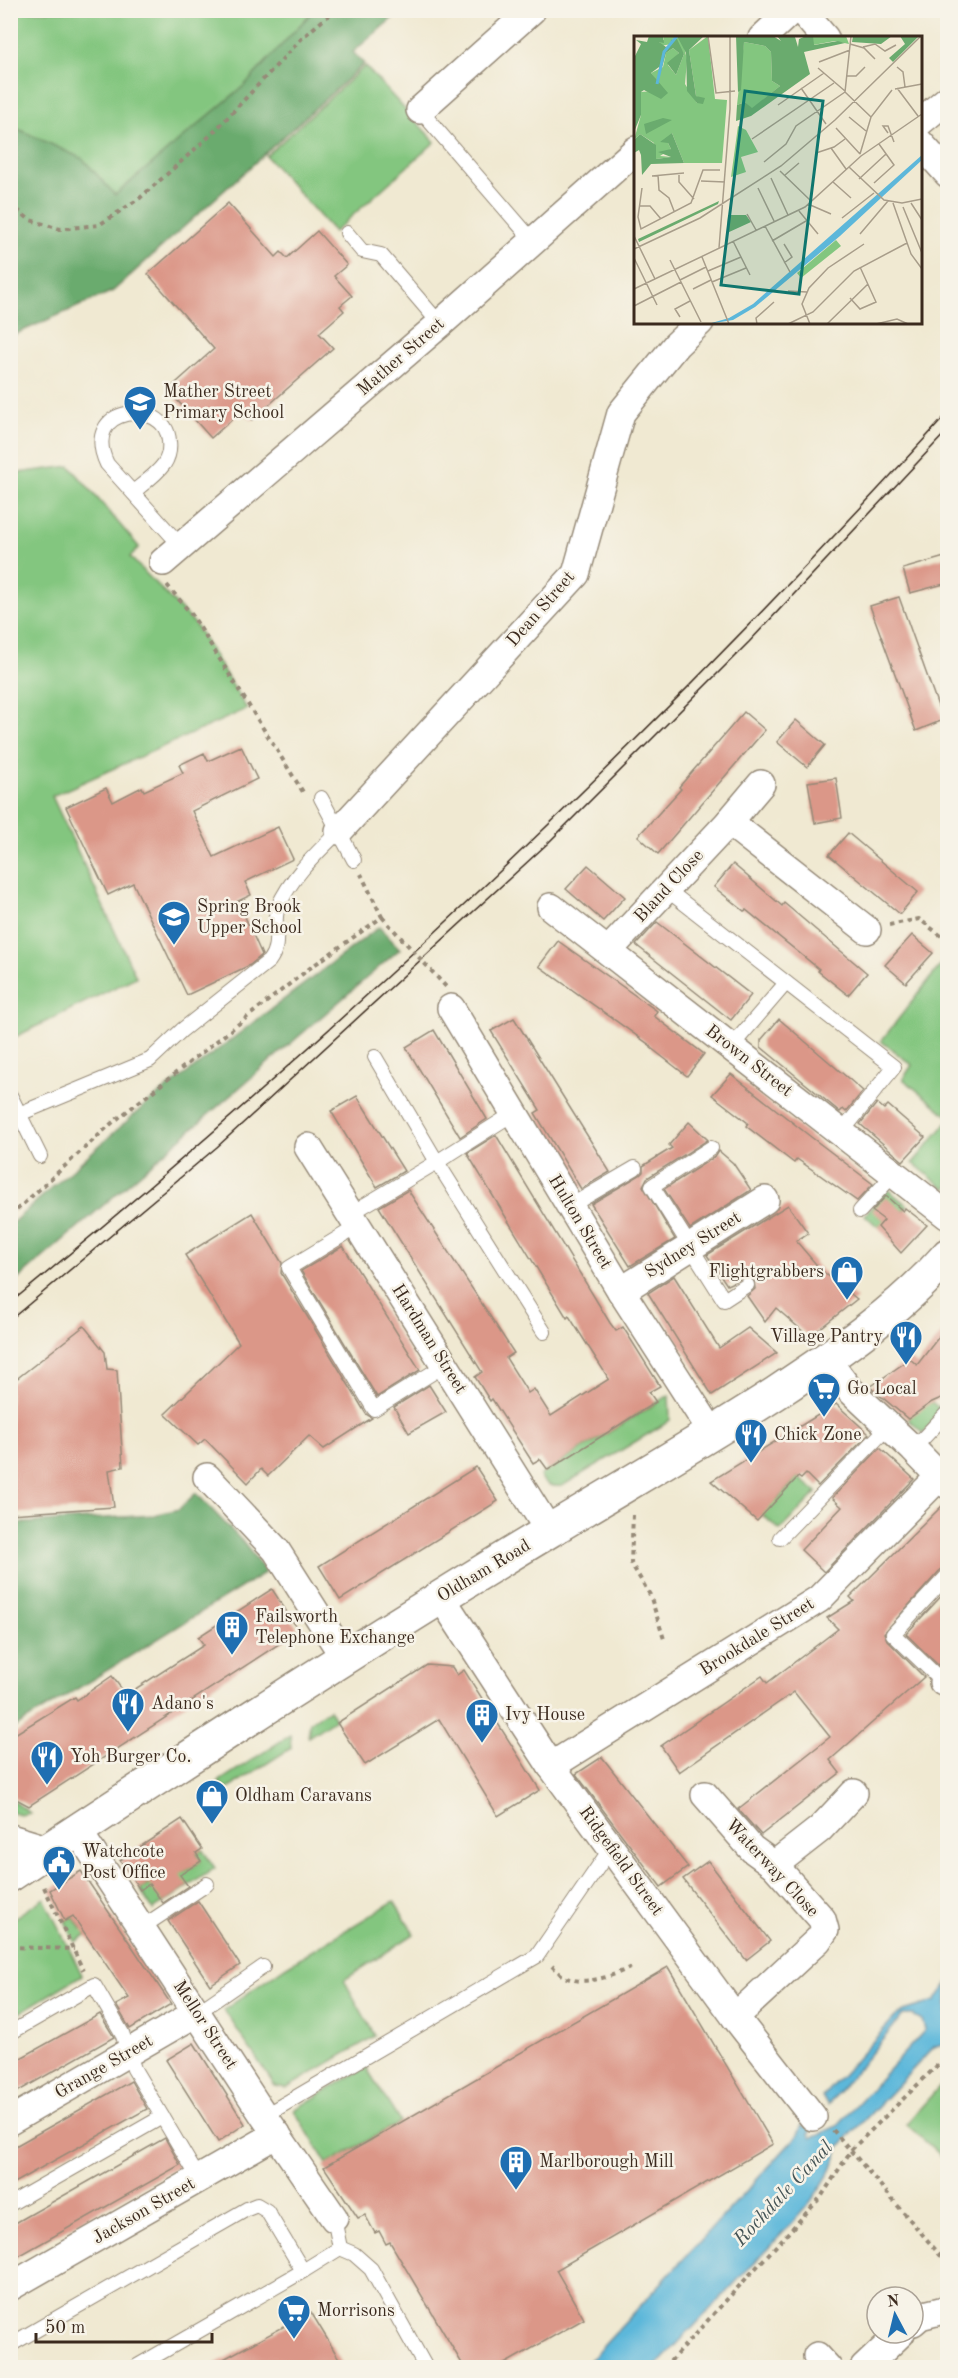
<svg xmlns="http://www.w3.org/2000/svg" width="958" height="2378" viewBox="0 0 958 2378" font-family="'Old Standard TT',serif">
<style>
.green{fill:#83c67f;stroke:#5f784e;stroke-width:1.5}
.forest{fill:#6aab6e;stroke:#526a46;stroke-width:1.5}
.water{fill:#5cb7da;stroke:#4c707c;stroke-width:1.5}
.building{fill:#db9788}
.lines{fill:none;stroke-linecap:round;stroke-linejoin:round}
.service-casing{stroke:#968a78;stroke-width:16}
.minor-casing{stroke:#968a78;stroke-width:30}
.trunk-casing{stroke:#968a78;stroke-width:36}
.path{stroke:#968a78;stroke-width:4;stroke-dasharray:4.5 4.5;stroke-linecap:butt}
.service{stroke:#fff;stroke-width:14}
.minor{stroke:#fff;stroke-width:27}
.trunk{stroke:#fff;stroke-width:33}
.tram{stroke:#3b2a1e;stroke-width:1.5}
.path-bridge{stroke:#968a78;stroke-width:4;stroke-dasharray:4.5 4.5;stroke-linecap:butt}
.labels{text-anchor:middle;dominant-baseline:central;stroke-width:5;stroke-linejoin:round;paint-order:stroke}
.street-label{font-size:18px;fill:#3b2a1e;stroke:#f7f3e8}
.poi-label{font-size:18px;fill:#3b2a1e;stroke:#f7f3e8;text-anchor:start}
.water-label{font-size:20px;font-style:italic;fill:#455456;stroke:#f7f3e8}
.inset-river{fill:none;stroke:#5cb7da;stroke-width:3}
.inset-road{fill:none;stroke:#a89d8a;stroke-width:1.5}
.view{fill:#0f766e;fill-opacity:0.15;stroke:#0f766e;stroke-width:3}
.inset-edge{fill:none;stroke:#3b2a1e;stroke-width:3}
</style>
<rect width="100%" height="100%" fill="#f7f3e8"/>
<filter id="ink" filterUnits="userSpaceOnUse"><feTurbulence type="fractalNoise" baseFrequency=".0167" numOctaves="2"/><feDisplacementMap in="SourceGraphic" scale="12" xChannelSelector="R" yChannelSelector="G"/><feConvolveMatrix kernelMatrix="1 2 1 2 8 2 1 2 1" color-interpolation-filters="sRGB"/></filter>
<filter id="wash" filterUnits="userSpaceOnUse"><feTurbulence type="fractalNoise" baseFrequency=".008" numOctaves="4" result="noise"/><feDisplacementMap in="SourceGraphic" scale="24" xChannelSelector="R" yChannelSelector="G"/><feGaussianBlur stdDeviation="1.35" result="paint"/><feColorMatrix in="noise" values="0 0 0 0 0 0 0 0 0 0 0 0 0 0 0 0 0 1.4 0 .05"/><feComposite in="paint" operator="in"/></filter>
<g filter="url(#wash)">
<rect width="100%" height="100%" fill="#f0e9d2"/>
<g class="green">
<polygon points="11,11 313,11 245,85 115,195 83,159 16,128 11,130"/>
<polygon points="365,66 435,142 334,232 266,156"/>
<polygon points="70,466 139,547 130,557 194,623 247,709 52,796 136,977 11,1039 11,474"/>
<polygon points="947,957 947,1115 903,1079 912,1065 881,1041"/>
<polygon points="947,1122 948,1188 945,1189 913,1163"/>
<path d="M887,1189L908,1206C899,1215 887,1217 878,1227L865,1215Z"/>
<path d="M669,1395L670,1420L663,1425L562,1486C552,1487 545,1485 540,1476L548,1470Z"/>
<polygon points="932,1402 942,1411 923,1433 908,1419 924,1405"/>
<polygon points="798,1477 817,1492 780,1530 750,1505 771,1494 778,1499"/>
<polygon points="329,1709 335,1719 308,1737 310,1722"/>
<polygon points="290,1735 291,1748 227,1789 218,1782"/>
<polygon points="11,1799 30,1813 20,1815 11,1812"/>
<polygon points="202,1849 215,1868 153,1910 140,1890 178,1865 184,1872 201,1861 196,1853"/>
<polygon points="44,1898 82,1975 14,2016 10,2010 11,1920"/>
<polygon points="394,1901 414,1934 344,1980 375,2036 287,2088 275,2086 224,2010 285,1967"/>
<polygon points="73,1916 81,1929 92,1923 96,1929 75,1942 65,1921"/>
<polygon points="366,2067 400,2122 327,2164 294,2110"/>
<polygon points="947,2078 947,2161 906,2124"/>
</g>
<g class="forest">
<polygon points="313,11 401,11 353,52 364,64 113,291 11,336 11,130 16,128 83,159 115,195 245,85"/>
<polygon points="379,927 400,949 11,1285 11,1224 145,1105"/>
<polygon points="196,1493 242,1541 266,1572 11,1730 11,1524 154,1515 179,1509"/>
</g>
<path class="water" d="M947,1984V2042L934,2047L840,2146C827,2194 784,2231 750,2267C719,2300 687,2334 655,2367L583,2368L797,2136L802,2125L812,2129L809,2134L811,2138L837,2126L925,2030L922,2020L913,2015H903L828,2105L822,2097L895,2017L904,2011L935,2001Z"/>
<g id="blocks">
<g class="building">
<polygon points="228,203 276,257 281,252 287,258 317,231 347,265 334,276 352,296 340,306 344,311 319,333 333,348 252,420 243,410 211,438 168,390 214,349 148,274"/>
<polygon points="948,556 948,583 910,593 903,569"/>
<polygon points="899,597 943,720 916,731 870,606"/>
<polygon points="744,712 765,730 658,854 638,836 681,789 679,787"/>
<polygon points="796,720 825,745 807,767 777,742"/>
<polygon points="241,746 257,779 192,811 214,857 278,827 293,859 245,882 251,895 238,901 262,955 250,965 187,995 133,883 108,895 66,807 106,788 113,802 142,787 144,791 183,773 179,765 204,753 208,761"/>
<polygon points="836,778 842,818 815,823 808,782"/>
<polygon points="848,833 918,892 900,914 829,855"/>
<polygon points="733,864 782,906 784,903 867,973 848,995 818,971 819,969 746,910 744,911 714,887"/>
<polygon points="588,865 625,897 603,921 566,889"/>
<polygon points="657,922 751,995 731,1020 636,945"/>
<polygon points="912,935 933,953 906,983 885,965"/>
<polygon points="558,941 657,1011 654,1016 704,1054 687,1076 651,1048 651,1046 539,966"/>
<polygon points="514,1018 610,1172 581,1189 535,1113 540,1110 491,1031"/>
<polygon points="779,1019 863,1091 846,1112 843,1109 840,1112 761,1047 761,1040"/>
<polygon points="434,1030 487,1119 460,1137 406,1047"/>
<polygon points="731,1074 811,1137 873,1184 857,1201 797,1159 794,1163 746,1126 748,1123 712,1095"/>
<polygon points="357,1096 404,1171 377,1187 331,1111"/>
<polygon points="877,1103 884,1109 888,1105 925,1137 903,1161 860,1124"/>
<polygon points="689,1122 708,1140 647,1178 643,1186 675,1239 630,1266 591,1204 640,1175 643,1172 643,1166 672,1148 669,1145"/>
<polygon points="496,1135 610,1323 616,1331 623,1327 660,1386 649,1392 656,1402 548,1470 540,1459 533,1463 492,1399 490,1401 475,1377 482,1372 379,1207 408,1190 514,1353 506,1358 528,1393 534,1389 551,1416 609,1379 569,1316 567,1318 467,1153"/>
<polygon points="719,1151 733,1163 751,1190 690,1229 664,1189 716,1156"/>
<polygon points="886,1196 903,1211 905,1208 927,1225 901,1253 878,1227 884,1220 872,1211"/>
<polygon points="788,1205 808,1233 796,1241 821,1270 857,1299 813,1334 806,1334 776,1308 765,1322 747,1296 755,1289 754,1280 746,1276 727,1285 707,1255"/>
<polygon points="252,1213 282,1263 281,1273 366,1414 372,1418 324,1449 309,1436 268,1476 261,1469 248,1483 205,1439 198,1445 165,1414 239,1343 185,1255"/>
<polygon points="343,1246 420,1370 377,1397 301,1271"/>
<polygon points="674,1276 719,1348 748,1328 777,1353 712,1395 648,1293"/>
<polygon points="948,1325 948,1395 932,1402 908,1419 870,1387 910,1359 917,1365"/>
<polygon points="84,1326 105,1352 107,1369 117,1370 123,1467 109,1470 114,1507 10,1514 10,1384"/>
<polygon points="429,1385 446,1412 409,1433 394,1407"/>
<polygon points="836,1404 869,1434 818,1486 806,1474 801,1479 798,1477 757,1521 711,1481"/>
<polygon points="880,1448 914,1479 824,1572 801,1550 842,1507 832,1498"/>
<polygon points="476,1467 498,1501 340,1600 319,1566"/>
<polygon points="948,1500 948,1566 941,1569 884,1633 887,1640 924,1677 830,1760 840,1773 761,1835 738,1809 830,1737 794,1692 679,1772 661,1746 762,1676 767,1683 838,1629 827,1618 854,1601 850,1597"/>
<polygon points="272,1589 299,1631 29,1806 14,1798 10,1789 10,1737 75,1697 77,1700 112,1676 126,1695 204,1645 198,1637"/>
<polygon points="948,1589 948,1656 938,1665 906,1634"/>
<polygon points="427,1665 452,1667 457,1675 464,1670 540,1790 498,1816 439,1719 365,1765 337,1723"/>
<polygon points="602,1757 688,1867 661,1887 576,1774"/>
<polygon points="182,1819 202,1849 196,1853 201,1861 180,1875 188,1886 163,1903 149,1884 140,1890 120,1860"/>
<polygon points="708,1861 770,1941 746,1960 683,1879"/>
<polygon points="81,1871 171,2004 130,2029 116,2005 129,1998 73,1916 65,1921 50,1890"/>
<polygon points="198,1901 240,1965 210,1985 168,1921"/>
<polygon points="668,1967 773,2144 556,2270 584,2319 499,2367 464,2367 390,2242 386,2244 379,2231 375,2233 365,2215 358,2218 324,2167"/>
<polygon points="100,2014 114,2037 10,2096 10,2064"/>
<polygon points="194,2043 245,2124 218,2142 166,2060"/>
<polygon points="131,2081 147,2109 10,2185 10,2149"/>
<polygon points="165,2138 180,2165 10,2261 10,2226"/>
<polygon points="311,2312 344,2367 209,2367"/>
</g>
</g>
</g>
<g filter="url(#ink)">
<use href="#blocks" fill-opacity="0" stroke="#968a78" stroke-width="1.5"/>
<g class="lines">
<g class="service-casing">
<g id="service">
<polyline points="420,110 533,241"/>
<polyline points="347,233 362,251 381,255 440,324"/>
<path d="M133,492C143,484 156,475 164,464C168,458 170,449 169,441C166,397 79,405 107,464L181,546"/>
<polyline points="321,798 354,860"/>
<polyline points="666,889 894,1067 841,1133"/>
<polyline points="731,1047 786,983"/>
<polyline points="375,1057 437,1162 544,1332"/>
<polyline points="10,1095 40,1156"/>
<path d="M19,1114L150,1060L182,1030L269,961C283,942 271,926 278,907C291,877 316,854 339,831"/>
<polyline points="711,1148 652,1186 724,1300 747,1285"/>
<polyline points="570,1206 635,1168"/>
<polyline points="860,1211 894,1174"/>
<polyline points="350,1214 437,1162 514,1113"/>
<polyline points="358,1226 289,1268 374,1409 445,1365"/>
<polyline points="913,1449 948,1412"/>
<polyline points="780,1538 888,1427"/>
<polyline points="943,1682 893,1634 948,1575"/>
<polyline points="141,1928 207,1884"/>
<polyline points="198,2012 263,1967"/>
<polyline points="10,2033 94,1985 122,2033 134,2069 199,2179"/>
<polyline points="264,2116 537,1956 611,1848"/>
<polyline points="10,2204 162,2117"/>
<polyline points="340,2248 354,2254 371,2269 426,2368"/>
<polyline points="10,2345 247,2209 257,2205 267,2211 303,2271"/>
<polyline points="134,2368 303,2271 340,2248 334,2218"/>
</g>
</g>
<g class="minor-casing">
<g id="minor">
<polyline points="801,10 825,38"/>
<polyline points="762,38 792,10"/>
<polyline points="420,110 532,10"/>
<polyline points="920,122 948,99"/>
<polyline points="920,143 948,174"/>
<polyline points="163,562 440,324 636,150"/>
<polyline points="729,822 867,930"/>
<polyline points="339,831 576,574 621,413 676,345 700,322"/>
<polyline points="551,907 948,1216"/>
<polyline points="609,950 729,822 761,784"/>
<polyline points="451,1008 621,1291 713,1434"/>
<polyline points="308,1147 549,1531"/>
<polyline points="621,1291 765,1200"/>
<polyline points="827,1360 848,1388 913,1449 948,1485"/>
<polyline points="207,1477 276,1550 344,1657"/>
<polyline points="441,1597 551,1766 735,2017 813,2117"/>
<polyline points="943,1682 948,1677"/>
<polyline points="551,1766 819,1599 939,1477"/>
<polyline points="705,1795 752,1849 774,1865 822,1919 825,1930 818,1940 735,2017"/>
<polyline points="78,1831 264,2116 334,2218"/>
<polyline points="774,1865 820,1829 854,1793"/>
<polyline points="10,2121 198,2012"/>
<polyline points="10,2287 277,2134"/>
<polyline points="913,2322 920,2316 948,2309"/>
<polyline points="817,2356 828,2368"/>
<polyline points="864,2368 901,2333"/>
</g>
</g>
<g class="trunk-casing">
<g id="trunk">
<polyline points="10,1841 46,1852"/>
<path d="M10,1875C188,1757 367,1641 549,1531C625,1485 702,1441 776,1393C838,1352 899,1311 948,1255"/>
</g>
</g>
<g class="path">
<polyline points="10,204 30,220 60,229 99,225 140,198 212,134 303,37 335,10"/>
<polyline points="167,585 192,615 303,792"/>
<polyline points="889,925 919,919 948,941"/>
<polyline points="10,1216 112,1123 310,968 382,917 361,874"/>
<polyline points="633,1515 631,1563 650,1595 664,1639"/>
<polyline points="44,1887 83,1970"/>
<polyline points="10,1909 14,1907 11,1902"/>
<polyline points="10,1947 74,1949"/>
<path d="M552,1966C556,1970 562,1976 567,1978C586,1986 615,1975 632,1967"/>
<polyline points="833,2130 940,2255 948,2260"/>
<polyline points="664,2368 821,2197 852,2149 948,2055"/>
</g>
<use href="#service" class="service"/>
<use href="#minor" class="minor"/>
<use href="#trunk" class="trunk"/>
<g class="tram">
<path d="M10,1303C343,1031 658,732 948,413"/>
<polyline points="10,1320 217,1147 547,844 749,642 948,430"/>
</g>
<polyline class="path-bridge" points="382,917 448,989"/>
</g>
</g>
<defs>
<g id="school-pin" transform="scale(1.725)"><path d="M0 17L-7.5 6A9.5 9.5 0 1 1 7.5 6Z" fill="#1f6fb2" stroke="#f7f3e8"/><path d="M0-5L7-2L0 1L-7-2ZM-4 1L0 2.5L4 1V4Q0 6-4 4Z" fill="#fff"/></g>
<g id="shop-pin" transform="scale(1.725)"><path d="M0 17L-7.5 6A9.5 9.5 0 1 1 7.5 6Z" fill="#1f6fb2" stroke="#f7f3e8"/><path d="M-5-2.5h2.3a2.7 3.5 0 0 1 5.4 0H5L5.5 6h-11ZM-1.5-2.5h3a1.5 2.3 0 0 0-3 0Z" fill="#fff"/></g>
<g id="restaurant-pin" transform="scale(1.725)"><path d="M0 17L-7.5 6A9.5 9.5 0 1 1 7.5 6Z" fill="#1f6fb2" stroke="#f7f3e8"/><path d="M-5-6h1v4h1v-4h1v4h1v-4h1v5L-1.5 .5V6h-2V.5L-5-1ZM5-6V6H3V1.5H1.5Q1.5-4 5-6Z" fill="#fff"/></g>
<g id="supermarket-pin" transform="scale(1.725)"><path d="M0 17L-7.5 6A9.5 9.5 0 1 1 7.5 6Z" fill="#1f6fb2" stroke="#f7f3e8"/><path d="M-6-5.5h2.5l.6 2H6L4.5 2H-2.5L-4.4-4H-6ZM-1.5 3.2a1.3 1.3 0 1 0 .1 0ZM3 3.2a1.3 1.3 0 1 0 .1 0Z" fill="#fff"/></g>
<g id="building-pin" transform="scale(1.725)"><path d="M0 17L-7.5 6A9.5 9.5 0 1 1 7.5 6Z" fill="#1f6fb2" stroke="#f7f3e8"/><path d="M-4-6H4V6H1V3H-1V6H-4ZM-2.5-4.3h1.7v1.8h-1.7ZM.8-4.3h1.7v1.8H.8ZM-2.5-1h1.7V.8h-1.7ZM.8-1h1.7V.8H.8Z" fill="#fff"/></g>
<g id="civic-pin" transform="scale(1.725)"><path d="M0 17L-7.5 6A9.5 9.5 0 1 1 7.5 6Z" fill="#1f6fb2" stroke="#f7f3e8"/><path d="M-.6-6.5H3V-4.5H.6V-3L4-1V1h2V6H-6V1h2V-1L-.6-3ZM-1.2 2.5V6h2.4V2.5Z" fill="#fff"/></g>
</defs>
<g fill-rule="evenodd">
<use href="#school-pin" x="140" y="402"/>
<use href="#school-pin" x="174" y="917"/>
<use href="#shop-pin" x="847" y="1272"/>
<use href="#restaurant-pin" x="906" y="1337"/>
<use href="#supermarket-pin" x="824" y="1389"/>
<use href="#restaurant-pin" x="751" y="1435"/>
<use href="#building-pin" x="232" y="1627"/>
<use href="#restaurant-pin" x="128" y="1704"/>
<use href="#building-pin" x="482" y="1715"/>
<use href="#restaurant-pin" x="47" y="1757"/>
<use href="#shop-pin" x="212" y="1796"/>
<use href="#civic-pin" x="59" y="1862"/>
<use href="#building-pin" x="516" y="2162"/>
<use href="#supermarket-pin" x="294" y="2311"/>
</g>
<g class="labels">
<g class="street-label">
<text transform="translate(401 357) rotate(-41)">Mather Street</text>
<text transform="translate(541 609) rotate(-49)">Dean Street</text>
<text transform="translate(669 886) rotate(-47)">Bland Close</text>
<text transform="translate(749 1061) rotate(38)">Brown Street</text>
<text transform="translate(580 1222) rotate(59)">Hulton Street</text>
<text transform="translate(693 1245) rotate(-32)">Sydney Street</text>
<text transform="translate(429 1339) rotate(58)">Hardman Street</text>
<text transform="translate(484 1571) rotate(-31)">Oldham Road</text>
<text transform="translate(757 1637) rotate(-32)">Brookdale Street</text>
<text transform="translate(621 1861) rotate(54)">Ridgefield Street</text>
<text transform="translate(772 1868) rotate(47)">Waterway Close</text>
<text transform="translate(205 2025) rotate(57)">Mellor Street</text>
<text transform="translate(104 2067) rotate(-30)">Grange Street</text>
<text transform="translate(144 2211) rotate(-30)">Jackson Street</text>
</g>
<g class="poi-label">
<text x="163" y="392">Mather Street<tspan x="163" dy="21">Primary School</tspan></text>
<text x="197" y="907">Spring Brook<tspan x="197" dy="21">Upper School</tspan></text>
<text x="824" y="1272" text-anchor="end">Flightgrabbers</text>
<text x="883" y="1337" text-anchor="end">Village Pantry</text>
<text x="847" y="1389">Go Local</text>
<text x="774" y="1435">Chick Zone</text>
<text x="255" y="1617">Failsworth<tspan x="255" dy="21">Telephone Exchange</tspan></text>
<text x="151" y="1704">Adano's</text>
<text x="505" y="1715">Ivy House</text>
<text x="70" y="1757">Yoh Burger Co.</text>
<text x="235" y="1796">Oldham Caravans</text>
<text x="82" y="1852">Watchcote<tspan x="82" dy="21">Post Office</tspan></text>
<text x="539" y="2162">Marlborough Mill</text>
<text x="317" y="2311">Morrisons</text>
</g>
<g class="water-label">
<text transform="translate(784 2194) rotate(-47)">Rochdale Canal</text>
</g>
</g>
<g transform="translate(634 36)">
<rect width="288" height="288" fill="#f0e9d2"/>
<path d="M29,0H43L49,6L53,24L51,48L63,67L68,63L62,60L55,14L74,0L81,63L93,64L88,127H50L38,97L34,107L37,113L26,120L38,121L22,123L20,107L6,98L0,104L7,79V56L29,54L17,37L29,31L32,17L39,12L45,17L34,29L42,39L50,18L39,2L38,8L26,10L25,4H30ZM179,0H212L215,8L201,5L179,9ZM110,6L131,10L137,16L138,45L146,50L118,73L111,66L103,69ZM104,90L112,94L124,116L107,121L112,136L97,141ZM202,204L207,210L167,242L163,237Z" fill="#83c67f"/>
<path d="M15,0H29L30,7L25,6L32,11L38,8L37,4L43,3L50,18L42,39L33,27L45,17L39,12L32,17L27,35L25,31L17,37L34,57L27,63L10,54L7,56V79L0,96V22L7,8L2,4L13,6ZM43,0H70L55,14L62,60L71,62L69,68L63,67L53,55L52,17ZM102,0H139L147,5L143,0L161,1L164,11L165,3L172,0H179L180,9L204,5L211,7L170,16L176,38L117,80L102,85L103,69L111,66L118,72L146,50L138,45L137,16L131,10L110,6L107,54L104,56ZM219,0H258L247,8L218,6ZM266,0H285L259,26L255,22L271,8ZM29,82L38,84L12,98L10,88ZM38,97L50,127L17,128L8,139L7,119L5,114L0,117V104L6,98L22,109V123L37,121L24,116L37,113L34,107L26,106ZM85,165L84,168L5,206L4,203ZM94,179H112L117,186L93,197Z" fill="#6aab6e"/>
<path d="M288,119V124L206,200L121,271L99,284L74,288L95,282L119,268Z" fill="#5cb7da"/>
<path class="inset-river" d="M23,48L30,16L43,0"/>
<path class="inset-road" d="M74,0L82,57L101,55M216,8L230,12L241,23M229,11L241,8L251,15L262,9M185,26L216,14M263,31L269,36L271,51M184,32L211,55M213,40H222L231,31M167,52L192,88M263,52L284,80M261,53L288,48M211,56L217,0M211,56L237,81M144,69L190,37M215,81L232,95M202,92L226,118M254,97L249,90H254L260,106M118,103L200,47M197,112L212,133M182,117L200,111L211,103M226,118L237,81L258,54M130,126L152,108L162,90L211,56M215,131L250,164L268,167L288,163M146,135L177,165M45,137V146L60,163M24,139L25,154L35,162L40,175M151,139L165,127M18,140L50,137M137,142L154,179M225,143L252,118M67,145L91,146M199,146L217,162M240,147L260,129L245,108M8,152L4,181L7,193L57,167L69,134H86M124,152L140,185M259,167L277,218L288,233M277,167L288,184M174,168L197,178M6,170H16L27,183M269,171L288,217M165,175L184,198M113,178L122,194M208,182L240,157M131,190L156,236M226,198L254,165M0,200L21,243M99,205L116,239M138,205L172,185M150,208L158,221L150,227M85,212L96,73V0M0,213L66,182L147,130L201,84L287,0M68,221L95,288M0,222L23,269M36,224L67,286M74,235L107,221M46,244L72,231M78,246L112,232M0,253L171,171L227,120L288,78M59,253L77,244M154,255L173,256M216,262L226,273L242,266L226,231M0,270L47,246M46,281L41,273L56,265M123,288L122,282L140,266M154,288L179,276L220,235L273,207M176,288L168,268L175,252L194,232L230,208M193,288L234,248M242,288L263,283L274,288"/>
<path class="view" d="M111,55L189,65L165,258L87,249Z"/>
<rect width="288" height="288" class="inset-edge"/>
</g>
<rect width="958" height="2378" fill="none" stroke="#f7f3e8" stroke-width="36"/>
<g transform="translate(895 2315) rotate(353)"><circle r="28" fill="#f7f3e8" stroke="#aca397" stroke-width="1.5"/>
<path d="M0-4.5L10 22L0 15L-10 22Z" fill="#1f6fb2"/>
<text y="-9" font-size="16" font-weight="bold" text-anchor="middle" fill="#3b2a1e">N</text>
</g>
<path d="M36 2333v9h176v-9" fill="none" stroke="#3b2a1e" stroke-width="3"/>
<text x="45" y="2333" font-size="18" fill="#3b2a1e" stroke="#f7f3e8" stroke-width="4.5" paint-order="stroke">50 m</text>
</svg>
